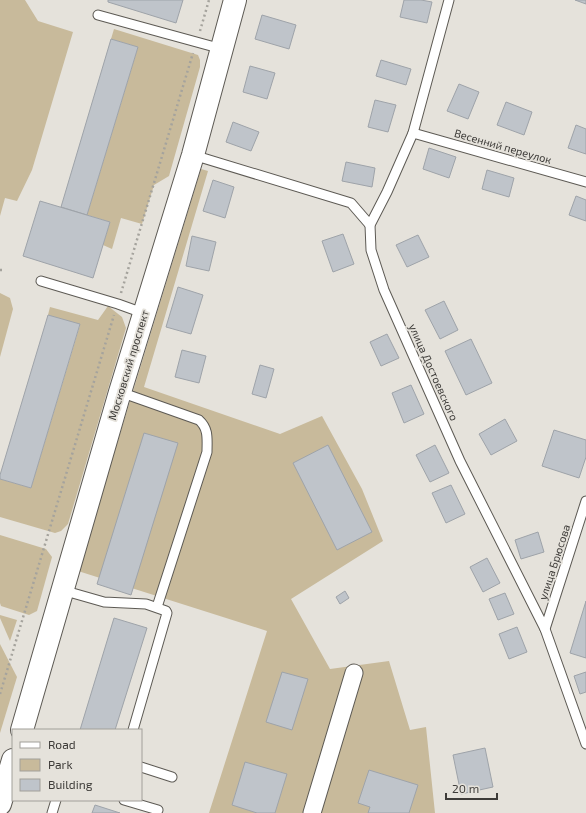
<svg xmlns="http://www.w3.org/2000/svg" width="586" height="813" viewBox="0 0 586 813" font-family="'Exo 2',sans-serif">
<style>
.green{fill:#c8ba9b}
.building{fill:#bfc4ca;stroke:#9ea3a9}
.lines{fill:none;stroke-linecap:round;stroke-linejoin:round}
.service-casing{stroke:#5d5a54;stroke-width:11}
.minor-casing{stroke:#5d5a54;stroke-width:19}
.tertiary-casing{stroke:#5d5a54;stroke-width:24}
.path{stroke:#a5a39d;stroke-width:2.5;stroke-dasharray:2 3;stroke-linecap:butt}
.service{stroke:#fff;stroke-width:9}
.minor{stroke:#fff;stroke-width:17}
.tertiary{stroke:#fff;stroke-width:22}
.labels{text-anchor:middle;dominant-baseline:central;stroke-width:3.5;stroke-linejoin:round;paint-order:stroke}
.street-label{font-size:11px;fill:#3d3b38;stroke:#e5e2db}
</style>
<rect width="100%" height="100%" fill="#e5e2db"/>
<g class="green">
<polygon points="0,0 25,0 38,21 73,32 32,170 17,201 5,198 0,216"/>
<polygon points="114,29 198,55 200,60 200,67 169,176 154,185 142,224 121,218 112,249 103,245 110,222 87,215 138,47 111,39"/>
<polygon points="201,169 208,171 144,387 280,434 322,416 362,489 383,541 291,599 330,669 389,661 410,730 426,727 435,813 209,813 267,631 78,571"/>
<polygon points="0,293 10,298 13,309 0,357"/>
<polygon points="108,306 122,317 126,328 68,524 61,531 55,533 0,517 0,479 31,488 80,325 48,315 50,307 98,320"/>
<polygon points="0,535 46,549 52,557 37,611 29,615 1,606 0,603"/>
<polygon points="0,615 17,620 10,641 0,618"/>
<polygon points="0,644 17,677 0,733"/>
</g>
<g class="building">
<polygon points="108,0 183,0 176,23 108,2"/>
<polygon points="404,0 421,0 432,2 427,23 400,17"/>
<polygon points="575,0 586,0 586,4"/>
<polygon points="262,15 296,25 289,49 255,39"/>
<polygon points="111,39 138,47 87,215 61,207"/>
<polygon points="381,60 411,69 406,85 376,76"/>
<polygon points="250,66 275,73 267,99 243,92"/>
<polygon points="459,84 479,92 468,119 447,111"/>
<polygon points="375,100 396,105 388,132 368,127"/>
<polygon points="506,102 532,112 524,135 497,125"/>
<polygon points="233,122 259,132 251,151 226,142"/>
<polygon points="576,125 586,129 586,154 568,148"/>
<polygon points="429,148 456,157 449,178 423,169"/>
<polygon points="346,162 375,168 372,187 342,181"/>
<polygon points="487,170 514,178 509,197 482,189"/>
<polygon points="213,180 234,187 225,218 203,211"/>
<polygon points="576,196 586,200 586,221 569,215"/>
<polygon points="40,201 110,222 93,278 23,256"/>
<polygon points="343,234 354,264 333,272 322,241"/>
<polygon points="418,235 429,257 407,267 396,245"/>
<polygon points="192,236 216,242 209,271 186,266"/>
<polygon points="178,287 203,295 191,334 166,327"/>
<polygon points="444,301 458,330 440,339 425,310"/>
<polygon points="48,315 80,324 31,488 0,479 0,475"/>
<polygon points="387,334 399,358 381,366 370,342"/>
<polygon points="471,339 492,383 466,395 445,351"/>
<polygon points="182,350 206,356 199,383 175,377"/>
<polygon points="260,365 274,369 266,398 252,394"/>
<polygon points="411,385 424,414 404,423 392,393"/>
<polygon points="505,419 517,441 491,455 479,434"/>
<polygon points="554,430 586,440 586,457 579,478 542,466"/>
<polygon points="144,433 178,443 131,595 97,584"/>
<polygon points="328,445 372,532 337,550 293,463"/>
<polygon points="435,445 449,473 430,482 416,455"/>
<polygon points="451,485 465,514 446,523 432,493"/>
<polygon points="538,532 544,552 521,559 515,540"/>
<polygon points="487,558 500,583 483,592 470,567"/>
<polygon points="345,591 349,598 340,604 336,597"/>
<polygon points="505,593 514,614 498,620 489,599"/>
<polygon points="586,601 586,658 570,653"/>
<polygon points="114,618 147,628 115,730 80,730"/>
<polygon points="517,627 527,652 509,659 499,634"/>
<polygon points="282,672 308,679 292,730 266,722"/>
<polygon points="586,672 586,692 580,694 574,676"/>
<polygon points="485,748 493,787 461,794 453,755"/>
<polygon points="245,762 287,774 275,813 257,813 232,805"/>
<polygon points="369,770 418,785 409,813 368,813 370,807 358,803"/>
<polygon points="95,805 120,813 92,813"/>
</g>
<g class="lines">
<g class="service-casing">
<g id="service">
<polyline points="449,0 413,133 387,192 370,225 371,250 384,290 460,461 545,629 586,744"/>
<polyline points="98,15 222,49"/>
<polyline points="413,133 586,182"/>
<polyline points="193,155 351,203 370,225"/>
<polyline points="41,281 118,304 143,313"/>
<path d="M120,392L199,420C209,429 207,439 207,452L157,607"/>
<polyline points="62,590 104,602 146,604 166,611 167,613 133,730"/>
<polyline points="545,629 586,501"/>
<polyline points="141,767 172,777"/>
<polyline points="124,800 158,810"/>
<polyline points="52,813 56,800"/>
</g>
</g>
<g class="minor-casing">
<polyline id="minor" points="312,813 354,673"/>
</g>
<g class="tertiary-casing">
<g id="tertiary">
<polyline points="22,730 120,392 193,155 235,0"/>
<polyline points="0,804 13,760"/>
</g>
</g>
<g class="path">
<polyline points="200,31 209,0"/>
<polyline points="0,270 3,270"/>
<polyline points="121,293 193,53"/>
<polyline points="0,694 114,315"/>
</g>
<use href="#service" class="service"/>
<use href="#minor" class="minor"/>
<use href="#tertiary" class="tertiary"/>
</g>
<g class="labels">
<g class="street-label">
<text transform="translate(503 146) rotate(16)">Весенний переулок</text>
<text transform="translate(128 365) rotate(-73)">Московский проспект</text>
<text transform="translate(434 372) rotate(66)">улица Достоевского</text>
<text transform="translate(554 562) rotate(-72)">улица Брюсова</text>
</g>
</g>
<rect x="12" y="729" width="130" height="72" fill="#e5e2db" stroke="#a29f9a"/>
<rect x="20" y="742" width="20" height="6" fill="#ffffff" stroke="#a29f9a"/>
<text x="48" y="749" font-size="12" fill="#3d3b38">Road</text>
<rect x="20" y="759" width="20" height="12" fill="#c8ba9b" stroke="#a29f9a"/>
<text x="48" y="769" font-size="12" fill="#3d3b38">Park</text>
<rect x="20" y="779" width="20" height="12" fill="#bfc4ca" stroke="#a29f9a"/>
<text x="48" y="789" font-size="12" fill="#3d3b38">Building</text>
<path d="M446 793v6h51v-6" fill="none" stroke="#3d3b38" stroke-width="2"/>
<text x="452" y="793" font-size="12" fill="#3d3b38" stroke="#e5e2db" stroke-width="3" paint-order="stroke">20 m</text>
</svg>
